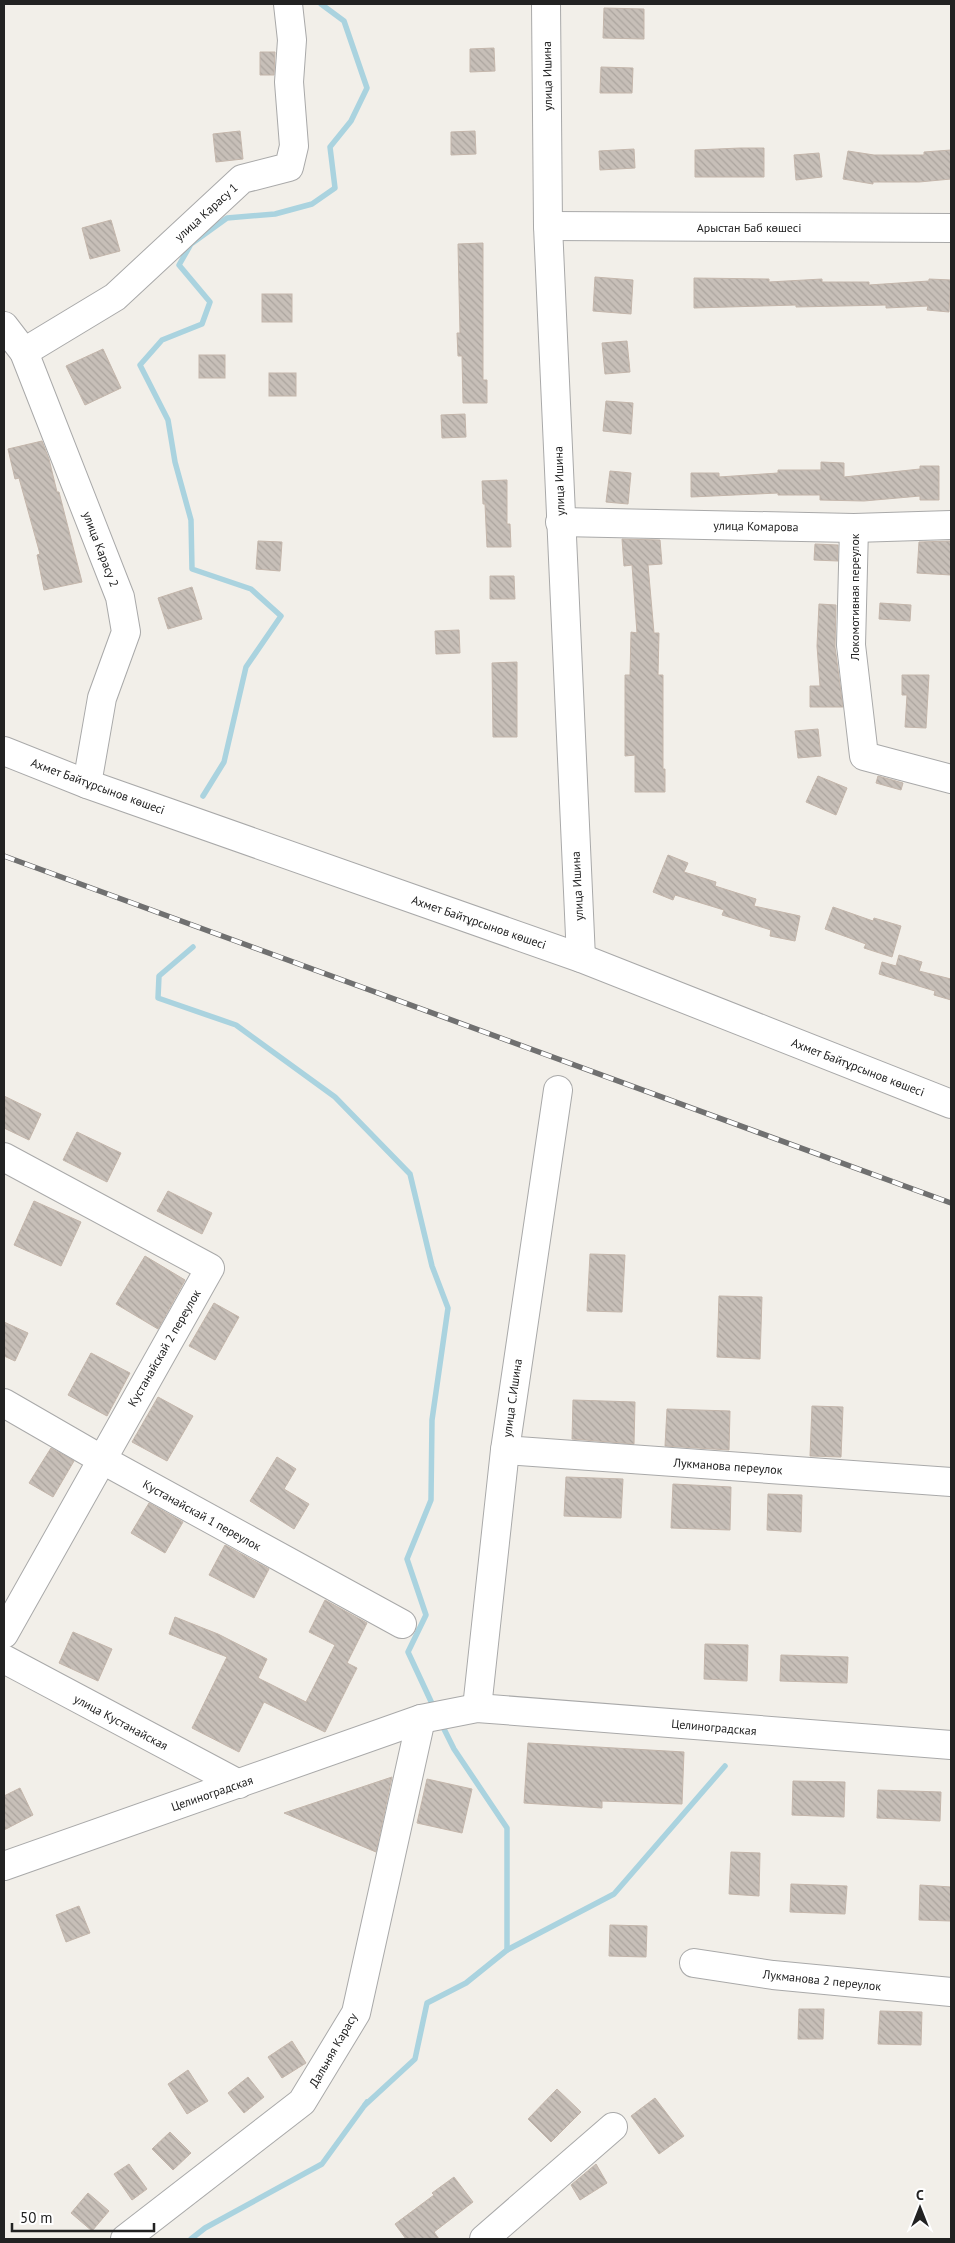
<svg xmlns="http://www.w3.org/2000/svg" width="955" height="2243" viewBox="0 0 955 2243" font-family="'PT Sans',sans-serif">
<style>
.lines{fill:none;stroke-linecap:round;stroke-linejoin:round}
.stream{stroke:#aad3df;stroke-width:5.5}
.building{fill:url(#building-back-hatch);stroke:#c4b6ab}
.minor-casing{stroke:#a9a9a9;stroke-width:30}
.minor{stroke:#fff;stroke-width:28}
.rail-casing{stroke:#707070;stroke-width:5.5}
.rail{stroke:#fff;stroke-width:4;stroke-dasharray:11;stroke-linecap:butt}
.labels{text-anchor:middle;dominant-baseline:central;stroke-width:5;stroke-linejoin:round;paint-order:stroke}
.street-label{font-size:12px;fill:#222;stroke:#fff}
</style>
<defs>
<pattern id="building-back-hatch" width="6" height="6" patternUnits="userSpaceOnUse" patternTransform="scale(1.25)"><rect width="6" height="6" fill="#c7bfb8"/><path d="M-1 5l2 2M0 0l6 6M5-1l2 2" fill="none" stroke="#aba49e"/></pattern>
</defs>
<rect width="100%" height="100%" fill="#f2efe9"/>
<g class="lines">
<g class="stream">
<polyline points="203,796 224,762 246,667 281,616 251,589 192,569 191,520 175,462 168,420 140,365 162,340 202,324 210,302 179,265 191,244 227,218 275,214 312,204 335,188 330,147 351,121 367,88 344,21 321,4"/>
<polyline points="193,947 159,976 158,998 236,1025 335,1097 410,1174 432,1266 448,1308 432,1420 431,1500 407,1559 426,1615 408,1652 435,1710"/>
<polyline points="507,1950 614,1894 725,1766"/>
<polyline points="365,2105 415,2059 427,2003 466,1983 507,1950 507,1828 454,1749 441,1723"/>
<polyline points="191,2239 205,2228 322,2164 367,2102"/>
</g>
</g>
<g class="building">
<polygon points="604,8 644,9 644,39 603,38"/>
<polygon points="494,48 495,71 470,72 470,49"/>
<polygon points="260,52 275,52 274,75 260,75"/>
<polygon points="601,67 633,68 632,93 600,93"/>
<polygon points="240,131 243,159 216,162 213,134"/>
<polygon points="475,131 476,154 451,155 451,132"/>
<polygon points="740,148 764,148 764,177 695,177 695,150"/>
<polygon points="634,149 635,168 600,170 599,151"/>
<polygon points="951,150 951,179 919,182 873,182 873,184 843,179 848,151 874,155 924,155 924,152"/>
<polygon points="819,153 822,177 796,180 794,155"/>
<polygon points="111,220 120,251 90,259 82,228"/>
<polygon points="483,243 483,380 487,380 487,403 463,403 462,356 458,356 457,333 460,333 458,244"/>
<polygon points="595,277 633,280 631,314 593,311"/>
<polygon points="694,278 769,279 769,282 822,279 822,282 869,282 869,285 929,281 929,279 951,280 949,312 927,310 928,306 886,308 886,305 796,307 796,305 694,308"/>
<rect x="262" y="294" width="30" height="28"/>
<polygon points="627,341 630,372 605,374 602,343"/>
<polygon points="103,349 121,388 85,405 66,366"/>
<rect x="199" y="355" width="26" height="23"/>
<rect x="269" y="373" width="27" height="23"/>
<polygon points="606,401 633,403 631,434 603,431"/>
<polygon points="465,414 466,437 442,438 441,415"/>
<polygon points="42,441 49,459 57,492 59,492 82,582 44,590 37,555 40,554 19,478 15,479 8,449"/>
<polygon points="821,462 844,463 844,477 920,469 920,466 939,466 939,500 920,500 920,496 864,501 820,500 820,495 778,495 778,493 691,497 691,473 719,473 719,477 778,473 778,470 821,470"/>
<polygon points="610,471 631,473 628,504 606,502"/>
<polygon points="507,480 507,524 510,524 511,547 487,547 485,504 483,504 482,481"/>
<polygon points="622,539 660,540 662,564 648,565 654,633 659,633 658,675 663,675 663,769 665,769 665,792 635,792 635,755 625,756 625,675 630,675 631,632 637,633 632,565 624,566"/>
<polygon points="258,541 282,542 280,571 256,569"/>
<polygon points="951,541 951,575 917,573 919,542"/>
<polygon points="815,544 838,545 838,561 814,560"/>
<polygon points="490,576 514,576 515,599 490,599"/>
<polygon points="192,587 202,619 168,629 158,598"/>
<polygon points="880,603 911,605 910,621 879,619"/>
<polygon points="819,604 836,605 835,647 843,707 810,707 810,686 820,686 817,646"/>
<polygon points="459,630 460,653 436,654 435,631"/>
<polygon points="517,662 517,737 493,737 492,663"/>
<polygon points="902,675 929,675 926,728 905,727 907,695 902,695"/>
<polygon points="818,729 821,756 798,758 795,731"/>
<polygon points="818,776 847,788 836,815 806,802"/>
<polygon points="878,776 903,783 901,790 876,783"/>
<polygon points="668,855 688,863 684,872 716,882 715,886 756,899 754,906 800,916 795,941 770,936 771,930 722,915 724,910 675,895 673,900 653,892"/>
<polygon points="833,907 873,921 874,918 901,926 892,957 864,948 866,944 825,929"/>
<polygon points="899,955 922,962 919,971 951,979 951,1000 934,995 935,991 879,974 882,962 896,966"/>
<polygon points="4,1096 41,1114 29,1140 4,1128"/>
<polygon points="77,1132 121,1153 107,1182 63,1160"/>
<polygon points="168,1191 212,1213 202,1234 157,1211"/>
<polygon points="34,1201 81,1222 61,1266 14,1245"/>
<polygon points="590,1254 625,1255 622,1312 587,1311"/>
<polygon points="145,1256 185,1280 158,1329 116,1304"/>
<polygon points="719,1296 762,1297 760,1359 717,1357"/>
<polygon points="214,1303 239,1317 215,1360 189,1346"/>
<polygon points="4,1322 28,1333 15,1361 4,1356"/>
<polygon points="91,1353 130,1373 107,1416 68,1395"/>
<polygon points="158,1397 193,1416 167,1461 132,1442"/>
<polygon points="573,1400 635,1402 634,1444 572,1439"/>
<polygon points="812,1406 843,1407 841,1457 810,1456"/>
<polygon points="667,1409 730,1411 729,1450 665,1446"/>
<polygon points="51,1448 74,1461 53,1497 29,1483"/>
<polygon points="277,1457 296,1469 284,1489 309,1504 294,1529 250,1501"/>
<polygon points="566,1477 623,1479 621,1518 564,1516"/>
<polygon points="673,1484 731,1487 730,1530 671,1528"/>
<polygon points="768,1494 802,1495 801,1532 767,1530"/>
<polygon points="149,1503 183,1522 165,1553 131,1533"/>
<polygon points="225,1545 269,1569 254,1598 209,1575"/>
<polygon points="325,1600 367,1623 347,1663 357,1668 325,1732 264,1702 239,1752 192,1728 227,1657 169,1634 175,1617 218,1634 267,1659 258,1678 306,1702 335,1645 309,1632"/>
<polygon points="73,1632 112,1649 98,1681 59,1663"/>
<polygon points="705,1644 748,1645 747,1681 704,1679"/>
<polygon points="781,1655 848,1657 847,1683 780,1681"/>
<polygon points="528,1743 684,1752 682,1804 602,1801 602,1808 524,1803"/>
<polygon points="392,1777 376,1852 284,1813"/>
<polygon points="427,1779 472,1789 462,1833 417,1823"/>
<polygon points="793,1781 845,1782 844,1817 792,1815"/>
<polygon points="20,1788 33,1815 4,1830 4,1796"/>
<polygon points="878,1790 941,1792 940,1821 877,1818"/>
<polygon points="731,1852 760,1853 759,1896 729,1894"/>
<polygon points="791,1884 847,1886 845,1914 790,1912"/>
<polygon points="920,1885 951,1887 951,1921 919,1920"/>
<polygon points="79,1906 90,1933 66,1942 56,1915"/>
<polygon points="610,1925 647,1926 646,1957 609,1956"/>
<polygon points="799,2009 824,2009 823,2039 798,2039"/>
<polygon points="880,2011 922,2012 921,2045 878,2044"/>
<polygon points="292,2041 306,2063 282,2078 268,2057"/>
<polygon points="188,2070 208,2101 187,2114 168,2084"/>
<polygon points="248,2077 264,2097 244,2113 228,2093"/>
<polygon points="557,2089 581,2112 551,2142 528,2119"/>
<polygon points="655,2098 684,2136 659,2154 631,2116"/>
<polygon points="170,2132 191,2153 173,2170 152,2149"/>
<polygon points="129,2164 147,2189 132,2200 114,2174"/>
<polygon points="596,2164 607,2183 580,2200 571,2185"/>
<polygon points="454,2177 473,2202 434,2232 439,2239 406,2239 395,2224 434,2195 432,2193"/>
<polygon points="88,2193 109,2211 92,2231 71,2213"/>
</g>
<g class="lines">
<g class="minor-casing">
<g id="minor">
<polyline points="546,4 548,226 581,958"/>
<polyline points="548,226 951,228"/>
<polyline points="4,326 24,352 120,597 126,632 102,698 87,784"/>
<polyline points="24,352 115,297 242,179 289,167 294,146 289,82 292,40 288,4"/>
<polyline points="560,522 854,528 951,525"/>
<polyline points="854,528 851,645 864,756 951,779"/>
<polyline points="4,751 87,784 581,958 951,1104"/>
<polyline points="4,1157 210,1268 4,1634"/>
<polyline points="4,1403 101,1459 402,1624"/>
<polyline points="505,1450 951,1482"/>
<polyline points="4,1659 239,1784"/>
<polyline points="477,1708 505,1450 558,1090"/>
<polyline points="4,1866 421,1719 477,1708 951,1745"/>
<polyline points="694,1963 773,1975 951,1992"/>
<polyline points="125,2239 302,2102 356,2013 421,1719"/>
<polyline points="484,2239 613,2127"/>
</g>
</g>
<use href="#minor" class="minor"/>
<g class="rail-casing">
<polyline id="rail" points="4,856 951,1203"/>
</g>
<use href="#rail" class="rail"/>
</g>
<g class="labels">
<g class="street-label">
<text transform="translate(547 76) rotate(-91)">улица Ишина</text>
<text transform="translate(206 212) rotate(-42)">улица Карасу 1</text>
<text x="749" y="227">Арыстан Баб көшесі</text>
<text transform="translate(559 481) rotate(-92)">улица Ишина</text>
<text transform="translate(756 526) rotate(1)">улица Комарова</text>
<text transform="translate(101 549) rotate(69)">улица Карасу 2</text>
<text transform="translate(854 597) rotate(-90)">Локомотивная переулок</text>
<text transform="translate(98 786) rotate(20)">Ахмет Байтұрсынов көшесі</text>
<text transform="translate(577 886) rotate(-93)">улица Ишина</text>
<text transform="translate(479 922) rotate(19)">Ахмет Байтұрсынов көшесі</text>
<text transform="translate(858 1067) rotate(21)">Ахмет Байтұрсынов көшесі</text>
<text transform="translate(164 1348) rotate(-60)">Кустанайскай 2 переулок</text>
<text transform="translate(512 1398) rotate(-82)">улица С.Ишина</text>
<text transform="translate(728 1466) rotate(4)">Лукманова переулок</text>
<text transform="translate(202 1515) rotate(29)">Кустанайскай 1 переулок</text>
<text transform="translate(121 1722) rotate(28)">улица Кустанайская</text>
<text transform="translate(714 1727) rotate(5)">Целиноградская</text>
<text transform="translate(212 1793) rotate(-19)">Целиноградская</text>
<text transform="translate(822 1980) rotate(6)">Лукманова 2 переулок</text>
<text transform="translate(333 2050) rotate(-60)">Дальняя Карасу</text>
</g>
</g>
<rect width="955" height="2243" fill="none" stroke="#222222" stroke-width="10"/>
<g transform="translate(920 2208)" stroke="#ffffff" stroke-width="4" paint-order="stroke">
<path d="M0-4L9 19L0 12L-9 19Z" fill="#222222"/>
<text y="-8" font-size="14" font-weight="bold" text-anchor="middle" fill="#222222">С</text>
</g>
<path d="M12 2223v8h142v-8" fill="none" stroke="#222222" stroke-width="2.5"/>
<text x="20" y="2223" font-size="15" fill="#222222" stroke="#ffffff" stroke-width="4" paint-order="stroke">50 m</text>
</svg>
